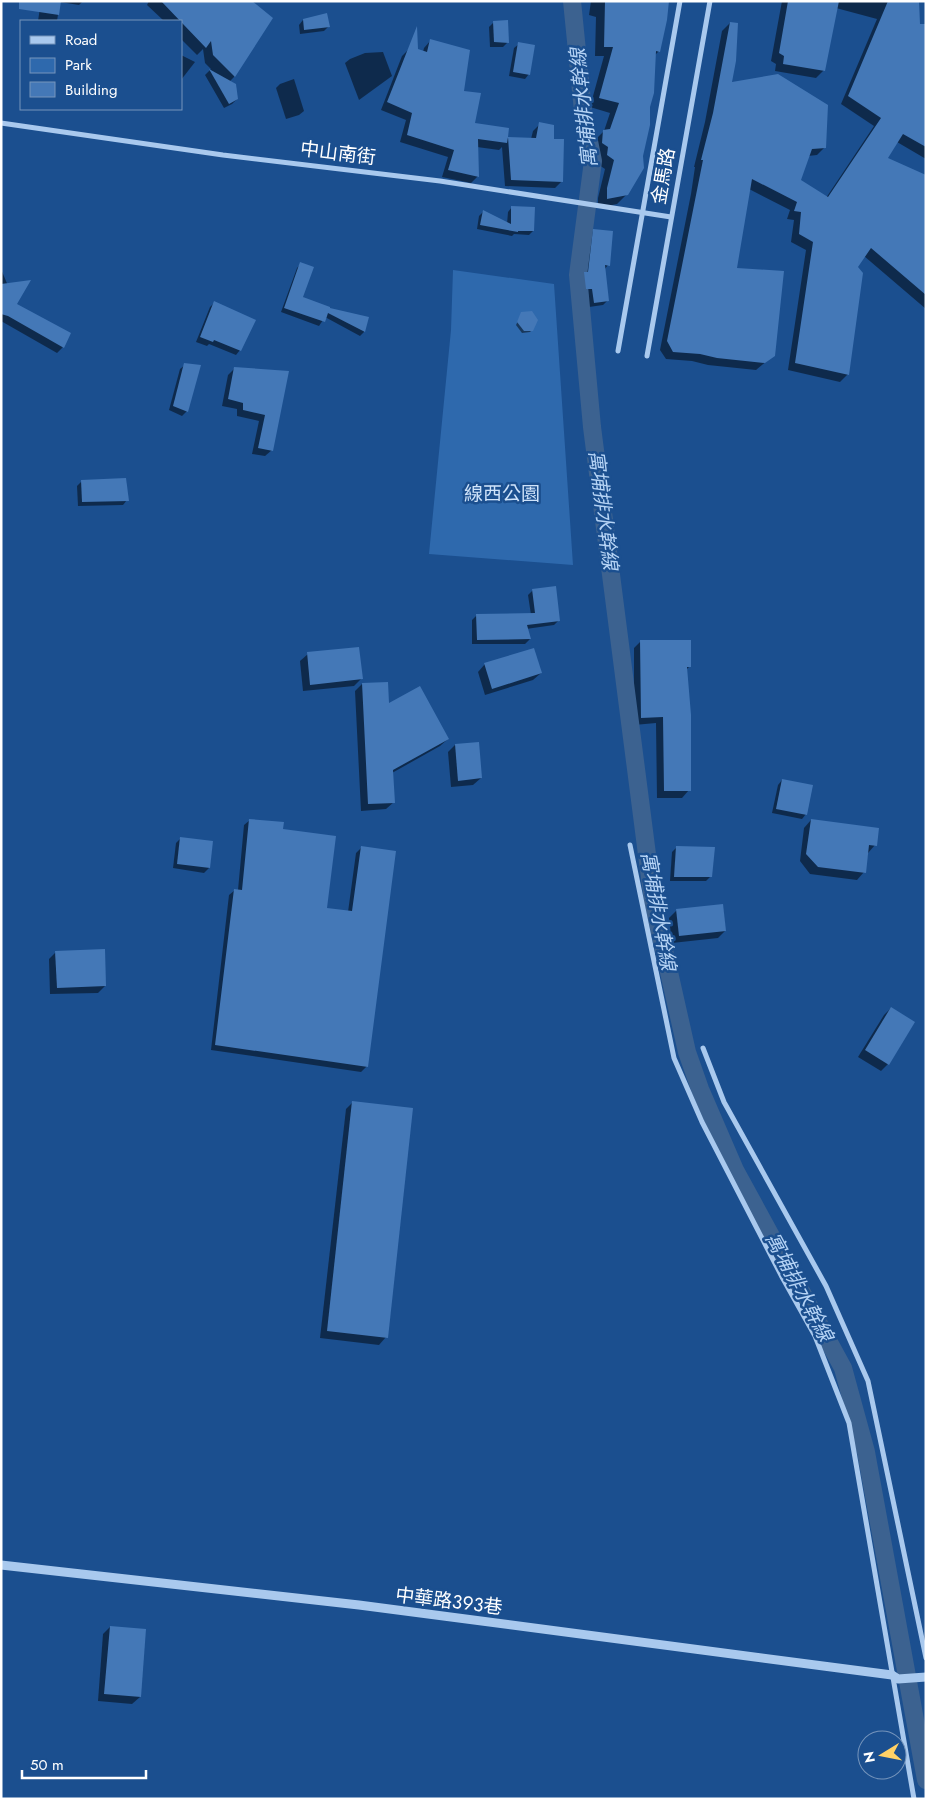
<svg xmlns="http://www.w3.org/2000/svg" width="927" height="1800" viewBox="0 0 927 1800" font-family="Jost,'Noto Sans TC',sans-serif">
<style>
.green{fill:#2e69ad}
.shadow{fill:#0007}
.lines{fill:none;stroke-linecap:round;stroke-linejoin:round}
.canal{stroke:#3c6290;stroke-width:18}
.building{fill:#4478b7}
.minor{stroke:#a9c9ee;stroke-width:5}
.tertiary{stroke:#a9c9ee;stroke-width:9}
.labels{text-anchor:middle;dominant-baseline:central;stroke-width:5;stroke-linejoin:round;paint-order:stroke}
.street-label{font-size:19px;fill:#fff;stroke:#1b4f8f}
.park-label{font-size:19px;fill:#cfe3fa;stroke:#1b4f8f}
.water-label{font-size:20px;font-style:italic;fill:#b5d3f5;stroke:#1b4f8f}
</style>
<rect width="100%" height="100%" fill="#1b4f8f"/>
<polygon class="green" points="453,270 554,284 573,565 429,554 451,330"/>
<g class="shadow">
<polygon points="41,1 83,1 79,5 60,2 57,21 38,21"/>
<polygon points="149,1 250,1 272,18 234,77 229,82 237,99 232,104 224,108 205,75 211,69 205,63 203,49 197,55 181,39 181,21 164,21 147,5"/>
<polygon points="591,1 668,1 659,51 655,55 627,194 617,204 598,208 598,198 605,169 599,165 599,157 593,153 594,141 604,131 610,113 590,107 604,56 595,56 596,17 589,15"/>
<polygon points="782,1 910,1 919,25 926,26 926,159 897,142 886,159 926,177 926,309 864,256 856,267 848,374 840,382 788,370 806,250 791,242 794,220 787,219 790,210 749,189 735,269 774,355 756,370 708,365 692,361 666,359 660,350 691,194 695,167 694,167 705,122 722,31 730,23 731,83 825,147 817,155 808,156 800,181 826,198 874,126 841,104 877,19 836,8 824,70 816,78 775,71 776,64 771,61"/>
<polygon points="303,20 328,27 324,31 300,34 299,25"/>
<polygon points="493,23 508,42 503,47 490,47 489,27"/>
<polygon points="431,40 462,92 474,124 507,138 531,139 533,131 540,124 553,140 562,181 555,188 505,186 502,147 499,150 477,147 478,176 471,183 442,177 448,157 400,142 406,120 381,110 402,56 409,49 423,52 424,48"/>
<polygon points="519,44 529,74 525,79 509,76 514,48"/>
<polygon points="383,52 392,76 359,100 345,63 350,59 365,53"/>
<polygon points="181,55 195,62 181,80"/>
<polygon points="294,79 304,111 299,115 286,119 276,88 280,84"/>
<polygon points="512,207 533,231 529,235 514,234 512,236 477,229 479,216 483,212 507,224 508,212"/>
<polygon points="593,231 608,265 604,270 608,300 603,305 589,307 588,293 581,293 580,278 584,273 588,235"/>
<polygon points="301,264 302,297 328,309 368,318 364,332 360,336 325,317 319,326 281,312 297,268"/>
<polygon points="1,269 16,305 63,347 57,353 1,321"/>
<polygon points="215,302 240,350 236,355 209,344 207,346 196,342 210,307"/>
<polygon points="522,313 532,330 530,332 522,333 516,325"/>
<polygon points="185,365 187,411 182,416 169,410 180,369"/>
<polygon points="235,368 288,372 272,450 265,456 252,454 259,421 237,416 237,409 222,406 228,375"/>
<polygon points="82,481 127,500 123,505 78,506 77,486"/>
<polygon points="533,590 559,620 554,625 526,629 530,639 525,644 472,644 472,620 477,615 531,615 528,595"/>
<polygon points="641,641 690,666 686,670 689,790 682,798 657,798 656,723 634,725 634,648"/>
<polygon points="308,654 361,679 354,686 303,691 300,661"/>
<polygon points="485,664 541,673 533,680 485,695 478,672"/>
<polygon points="362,684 388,705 448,739 440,746 392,773 394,802 386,809 361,811 355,691"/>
<polygon points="455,745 481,778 473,785 451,787 448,752"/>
<polygon points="782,780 806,814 802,819 772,813 778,785"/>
<polygon points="250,820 282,830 325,909 348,912 356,853 361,848 367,1066 361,1072 211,1050 229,895 235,890 238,890 244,825"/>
<polygon points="811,820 875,845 868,853 864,872 857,880 810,874 800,861 804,828"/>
<polygon points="181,838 212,842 209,868 204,873 173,868 176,843"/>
<polygon points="677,847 710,877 706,881 670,881 672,852"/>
<polygon points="677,910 725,931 718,938 672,943 669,918"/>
<polygon points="56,952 105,986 98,993 50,994 49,959"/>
<polygon points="891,1008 888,1064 881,1071 858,1057 884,1015"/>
<polygon points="353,1102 386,1337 379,1345 320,1338 346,1109"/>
<polygon points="110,1627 145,1630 140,1697 132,1704 98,1701 103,1634"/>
</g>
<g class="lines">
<polyline class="canal" points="572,1 583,111 593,161 578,275 592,427 653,901 687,1052 700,1089 735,1170 843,1368 866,1452 926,1780"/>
</g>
<g class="building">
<polygon points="19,1 61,1 59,15 19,9"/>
<polygon points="161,1 252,1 273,18 235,77 213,55 211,41 206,48"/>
<polygon points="605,1 669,1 667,20 660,52 656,51 654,93 650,107 650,125 643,156 644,168 628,195 607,199 607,188 614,160 607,155 608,147 602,143 603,130 610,129 619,103 599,98 613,47 604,47"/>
<polygon points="788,1 839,1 825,71 783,64 784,56 779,53"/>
<polygon points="888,1 919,1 920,24 926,24 926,147 903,134 888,158 926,175 926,295 871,248 858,267 863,273 849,375 795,363 813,242 799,234 801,212 794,211 797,202 752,179 737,268 784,271 775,356 765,363 717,358 700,354 673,352 667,341 698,185 703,160 701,160 713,113 730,22 738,23 736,61 732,82 778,74 828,105 826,148 812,149 801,180 828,197 881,118 848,96"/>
<polygon points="327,13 330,27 304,30 303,19"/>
<polygon points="508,20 509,43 494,42 493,21"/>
<polygon points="417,26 418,49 427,52 430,39 470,50 464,91 481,93 475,123 509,128 508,137 536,138 539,122 554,125 554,139 564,139 563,182 511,180 508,137 507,143 478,139 479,177 448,170 454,150 407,135 412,113 387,102"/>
<polygon points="518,42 535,45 530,75 513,72"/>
<polygon points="209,69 236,84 238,99 229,104"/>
<polygon points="511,206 535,207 534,231 518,231 518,232 480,225 483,210 511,224"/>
<polygon points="593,229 613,231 610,266 605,265 609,301 594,303 592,289 586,289 584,272 588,272"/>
<polygon points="300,262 314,267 303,297 330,307 330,308 369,317 365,332 328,313 325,322 284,308"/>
<polygon points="31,280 17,304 71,333 64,348 8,316 1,314 1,284"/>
<polygon points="214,301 256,320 241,351 214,340 213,342 200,337"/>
<polygon points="532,311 538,320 533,331 524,331 517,322 521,312"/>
<polygon points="184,363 201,365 188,412 173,406"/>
<polygon points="234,367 289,371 273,451 258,448 265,415 243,410 243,403 228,399"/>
<polygon points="126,478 129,501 82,502 81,480"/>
<polygon points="556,586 560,621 527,625 531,639 477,640 476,614 535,613 532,589"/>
<polygon points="640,640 691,640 691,667 687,667 691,715 691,791 664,791 663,717 641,718"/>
<polygon points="359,647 363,679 310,685 307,652"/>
<polygon points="534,648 542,673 492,689 484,663"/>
<polygon points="388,682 389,703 420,686 449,739 393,770 395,803 368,804 362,683"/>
<polygon points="479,742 482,778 458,781 455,744"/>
<polygon points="782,779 813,785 807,815 776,809"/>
<polygon points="249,819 284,822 283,829 336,836 327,908 352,911 361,846 396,851 368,1067 215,1045 234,889 242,890"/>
<polygon points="811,819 879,828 877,846 869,845 866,873 818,867 806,854"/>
<polygon points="180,837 213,841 210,868 177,864"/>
<polygon points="676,846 715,847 712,877 674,877"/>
<polygon points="723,904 726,931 679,936 676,909"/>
<polygon points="105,949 106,986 57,988 55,951"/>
<polygon points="891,1007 915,1022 889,1065 865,1050"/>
<polygon points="352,1101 413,1108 388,1338 327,1331"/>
<polygon points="110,1626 146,1629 141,1697 104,1694"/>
</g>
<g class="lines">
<g class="minor">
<polyline points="1,123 223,155 440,181 671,217"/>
<polyline points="618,351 680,1"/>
<polyline points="647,356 710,1"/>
<polyline points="630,845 674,1058 702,1122 782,1277 815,1336 849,1423 914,1799"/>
<polyline points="703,1048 724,1102 826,1286 868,1381 926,1658"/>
</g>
<polyline class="tertiary" points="1,1565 359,1605 892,1675 898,1679 926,1677"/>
</g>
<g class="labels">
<g class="street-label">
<text transform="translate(338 153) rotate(7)">中山南街</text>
<text transform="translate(663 176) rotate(-80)">金馬路</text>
<text transform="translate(449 1601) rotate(7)">中華路393巷</text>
</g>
<g class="park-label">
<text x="502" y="493">線西公園</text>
</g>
<g class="water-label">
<text transform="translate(584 108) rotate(-96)">寓埔排水幹線</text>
<text transform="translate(603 510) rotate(83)">寓埔排水幹線</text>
<text transform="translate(658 911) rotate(80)">寓埔排水幹線</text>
<text transform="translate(799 1287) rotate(62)">寓埔排水幹線</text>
</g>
</g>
<rect width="927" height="1800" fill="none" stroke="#ffffff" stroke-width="5"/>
<rect x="20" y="20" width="162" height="90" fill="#1b4f8f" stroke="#7695bc"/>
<rect x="30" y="36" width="25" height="8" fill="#a9c9ee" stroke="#7695bc"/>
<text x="65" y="45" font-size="15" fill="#ffffff">Road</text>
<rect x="30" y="58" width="25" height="15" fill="#2e69ad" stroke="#7695bc"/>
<text x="65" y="70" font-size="15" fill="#ffffff">Park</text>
<rect x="30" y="82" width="25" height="15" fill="#4478b7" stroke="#7695bc"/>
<text x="65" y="95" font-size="15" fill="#ffffff">Building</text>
<g transform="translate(882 1755) rotate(260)"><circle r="24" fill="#1b4f8f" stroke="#7695bc"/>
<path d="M0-4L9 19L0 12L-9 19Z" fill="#ffd166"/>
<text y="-8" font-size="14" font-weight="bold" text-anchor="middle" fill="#ffffff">N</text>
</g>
<path d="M22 1770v8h124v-8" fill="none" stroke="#ffffff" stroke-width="2.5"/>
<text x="30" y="1770" font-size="15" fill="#ffffff" stroke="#1b4f8f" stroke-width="4" paint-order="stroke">50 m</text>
</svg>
